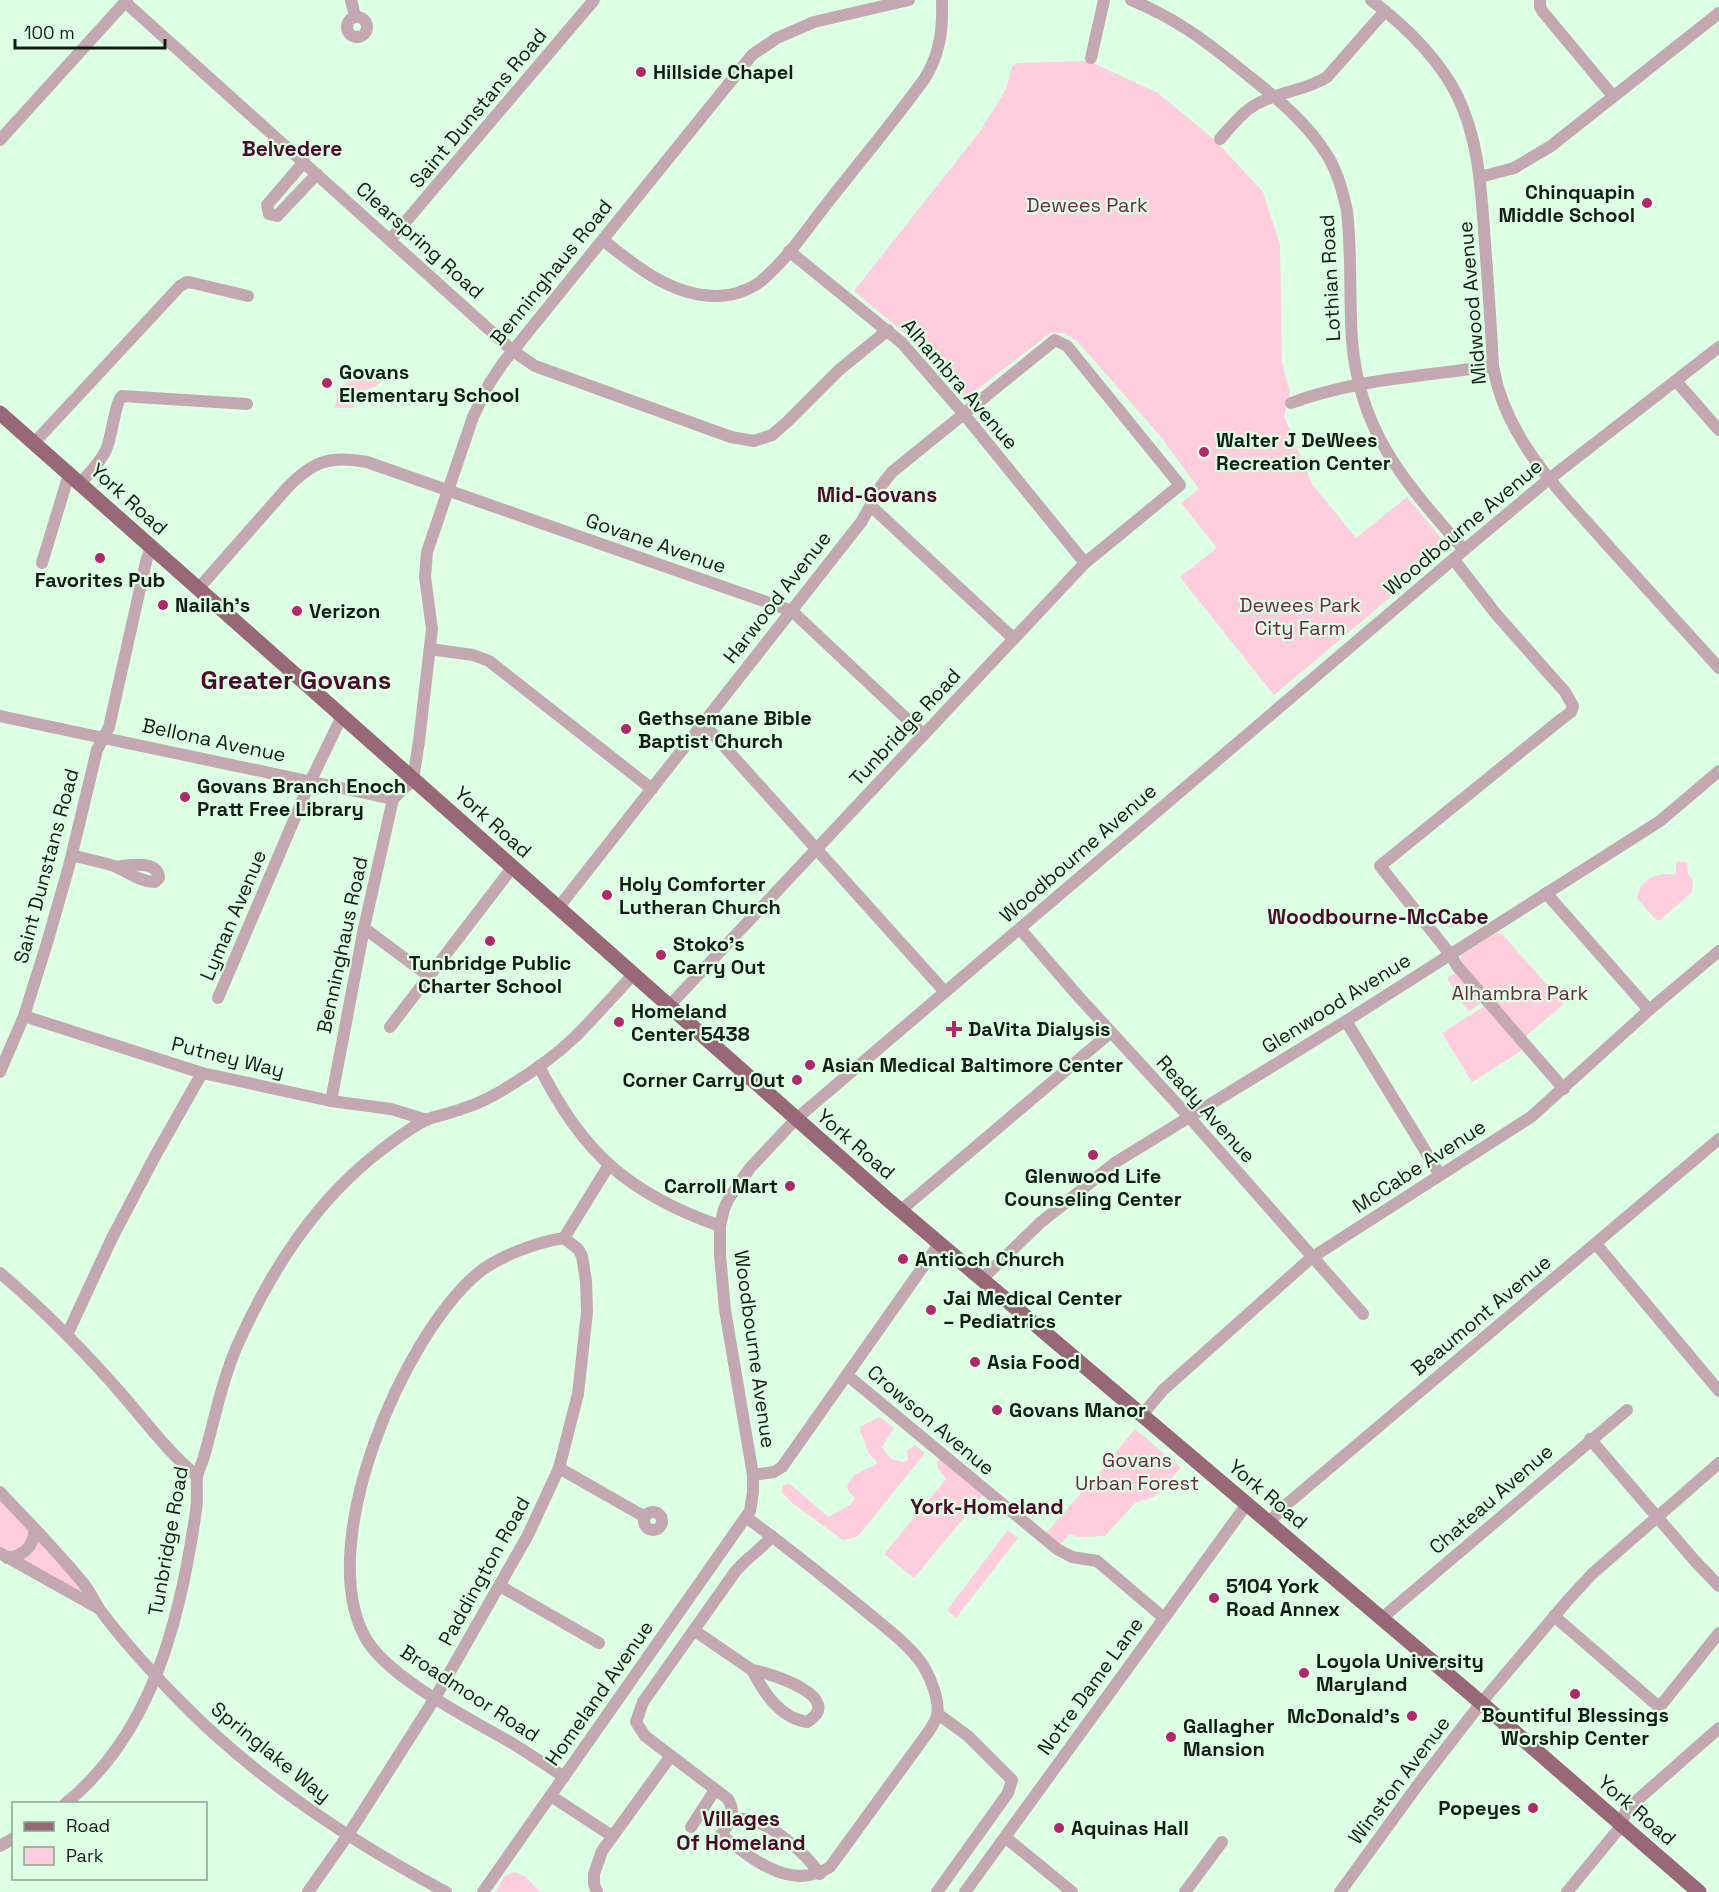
<svg xmlns="http://www.w3.org/2000/svg" width="1719" height="1892" viewBox="0 0 1719 1892" font-family="'Space Grotesk',sans-serif">
<style>
.green{fill:#fecdde}
.lines{fill:none;stroke-linecap:round;stroke-linejoin:round}
.minor{stroke:#c4a8b1;stroke-width:12}
.major{stroke:#986879;stroke-width:15}
.poi-dot{fill:#b0286b;stroke:#ddffe4;stroke-width:2}
.labels{text-anchor:middle;dominant-baseline:central;stroke-width:4.5;stroke-linejoin:round;paint-order:stroke}
.poi-label{font-size:20px;font-weight:bold;fill:#111d14;stroke:#ddffe4;text-anchor:start}
.street-label{font-size:20px;fill:#111d14;stroke:#ddffe4}
.park-label{font-size:20px;fill:#6e2646;stroke:#ddffe4}
.neighbourhood-label{font-size:21px;font-weight:bold;fill:#4c0a2b;stroke:#ddffe4}
.district-label{font-size:26px;font-weight:bold;fill:#4c0a2b;stroke:#ddffe4}
</style>
<rect width="100%" height="100%" fill="#ddffe4"/>
<g class="green">
<polygon points="1089,61 1158,93 1217,142 1263,192 1280,245 1282,363 1290,392 1284,416 1312,484 1356,538 1407,497 1449,548 1274,695 1180,577 1217,548 1181,503 1199,489 1161,437 1077,341 1064,333 1050,333 965,399 941,375 914,341 854,291 981,130 1006,89 1012,67 1016,63"/>
<path d="M351,367L381,372V382C374,389 365,389 357,394L353,408H335L338,386H342L348,382Z"/>
<path d="M1678,861L1687,862L1688,874L1693,880L1692,892L1660,920H1656L1637,898C1639,880 1658,871 1674,875L1676,873V863Z"/>
<polygon points="1496,933 1502,934 1564,1004 1525,1037 1460,960 1463,954"/>
<polygon points="1456,973 1481,1003 1468,1012 1447,978"/>
<polygon points="1485,1006 1522,1048 1521,1051 1472,1082 1442,1033"/>
<path d="M880,1417L894,1428L882,1447L891,1459L903,1462L908,1460L907,1451L915,1445L925,1453L859,1535L854,1538L843,1540L792,1503L781,1491L783,1485L790,1484L828,1517L850,1505L855,1498L849,1492L847,1485L854,1475L877,1464L876,1460C865,1454 867,1442 860,1432L861,1426Z"/>
<polygon points="1135,1429 1180,1467 1179,1470 1154,1497 1135,1503 1105,1536 1078,1537 1070,1534 1060,1545 1046,1533 1099,1473"/>
<polygon points="940,1459 983,1495 914,1578 884,1554 946,1479 938,1469 937,1462"/>
<polygon points="0,1499 80,1587 82,1594 0,1547"/>
<polygon points="1008,1530 1018,1538 956,1618 947,1610"/>
<polygon points="514,1872 526,1877 540,1892 496,1892 504,1877"/>
</g>
<g class="lines">
<g class="minor">
<polyline points="351,0 355,16"/>
<path d="M1131,0C1178,19 1211,45 1250,77C1279,100 1307,123 1327,155C1338,172 1343,192 1347,211C1352,254 1349,297 1352,340C1359,433 1406,483 1464,550"/>
<path d="M1371,0C1404,25 1438,58 1457,95C1480,142 1481,192 1485,243C1488,284 1491,325 1493,366C1506,442 1563,494 1611,549C1647,589 1683,628 1719,668"/>
<polyline points="1540,0 1540,7 1543,12 1613,96"/>
<polyline points="125,2 513,351 535,366 731,437 754,441 772,435 787,422 839,370 888,330"/>
<circle cx="357" cy="27" r="10"/>
<polyline points="1091,58 1104,0"/>
<path d="M1220,139C1229,129 1238,117 1249,109C1272,92 1304,92 1327,77L1385,11"/>
<polyline points="0,140 127,0"/>
<polyline points="304,162 267,205 269,214 277,216 317,174"/>
<polyline points="1480,177 1514,168 1551,146 1719,13"/>
<polyline points="390,240 594,0"/>
<path d="M603,240C637,268 680,302 728,295C738,294 754,287 761,281C788,259 808,227 829,201C861,160 895,120 925,78C940,54 943,29 942,0"/>
<polyline points="789,251 902,343 963,413 1085,563"/>
<polyline points="1676,381 1719,430"/>
<path d="M1291,403C1355,379 1426,376 1493,366"/>
<polyline points="34,443 180,286 187,282 193,283 248,296"/>
<path d="M80,484C89,473 100,463 106,450C112,437 115,402 122,396L247,404"/>
<polyline points="871,506 1013,638"/>
<polyline points="1454,560 1496,614 1565,692 1573,706 1571,712 1559,721 1380,866 1450,954 1457,966 1564,1089"/>
<polyline points="42,563 69,474"/>
<path d="M198,589L287,488C313,461 330,455 367,462L792,611L924,735"/>
<polyline points="430,649 473,655 489,661 652,789"/>
<polyline points="0,716 393,799 413,780 419,741 432,629 425,577 427,552 473,417 489,384 503,363 752,55 777,38 814,22 909,0"/>
<polyline points="703,723 945,992"/>
<path d="M72,855C86,859 101,862 114,866C128,871 139,882 155,882L159,878C158,860 130,865 117,867"/>
<polyline points="1546,893 1649,1010"/>
<polyline points="558,908 862,521 881,486 892,472 1055,340 1067,346 1180,485 1085,563 669,1006"/>
<polyline points="364,928 430,977"/>
<polyline points="1020,929 1078,996 1190,1118 1363,1314"/>
<polyline points="218,998 311,780 342,716"/>
<polyline points="24,1016 202,1073 331,1101 391,1109 427,1120"/>
<polyline points="1346,1021 1440,1175"/>
<polyline points="390,1027 512,868"/>
<path d="M539,1066C582,1153 629,1194 720,1226"/>
<polyline points="0,1072 24,1016 47,943 69,866 97,750 109,727 146,562 151,546"/>
<polyline points="331,1101 364,928 393,799"/>
<polyline points="900,1211 1110,1033"/>
<polyline points="564,1238 609,1165"/>
<polyline points="1596,1244 1719,1391"/>
<path d="M0,1273C45,1311 87,1354 126,1399C149,1426 170,1454 197,1476"/>
<polyline points="982,1279 1040,1223 1116,1162 1346,1021 1660,821 1719,771"/>
<polyline points="67,1335 112,1238 154,1158 202,1073"/>
<polyline points="847,1375 1057,1549 1072,1557 1097,1561 1164,1618"/>
<polyline points="1142,1415 1163,1390 1311,1258 1531,1117 1649,1010 1719,951"/>
<polyline points="1590,1439 1695,1561 1719,1586"/>
<polyline points="559,1468 645,1517"/>
<polyline points="753,1475 774,1472 782,1467 939,1244"/>
<path d="M0,1492C28,1522 57,1551 83,1583C90,1591 94,1601 100,1610C125,1643 155,1676 184,1705C260,1782 352,1842 446,1892"/>
<circle cx="653" cy="1521" r="9"/>
<path d="M746,1517C788,1548 828,1580 868,1613C886,1628 913,1648 924,1667C931,1679 940,1701 937,1715C936,1721 932,1726 929,1731L830,1867C790,1892 753,1859 721,1835C729,1823 737,1814 728,1799L645,1736L636,1722L643,1702L735,1572C746,1558 761,1550 772,1536"/>
<polyline points="1269,1523 1281,1509 1719,1139"/>
<polyline points="0,1553 98,1608"/>
<path d="M7,1558C25,1555 33,1547 35,1529"/>
<polyline points="500,1586 599,1643"/>
<polyline points="1554,1616 1658,1706 1662,1704 1719,1633"/>
<polyline points="1382,1618 1627,1410"/>
<polyline points="695,1631 752,1670"/>
<path d="M752,1670C771,1673 847,1698 807,1722C780,1718 764,1693 752,1670Z"/>
<path d="M564,1777C548,1766 531,1755 515,1745C473,1720 388,1679 365,1637C314,1544 402,1338 477,1274C498,1256 538,1242 564,1238"/>
<polyline points="551,1796 612,1836"/>
<path d="M65,1804C153,1733 181,1617 196,1510C198,1500 196,1489 197,1478C198,1470 203,1462 205,1453C215,1417 222,1381 237,1346C271,1270 316,1199 384,1148C397,1138 413,1126 428,1119C440,1115 452,1113 464,1108C481,1103 497,1094 511,1085C534,1071 556,1055 575,1037C595,1017 614,995 633,975"/>
<path d="M731,1820C736,1820 741,1818 745,1819C771,1822 806,1854 820,1874"/>
<polyline points="691,1827 715,1790"/>
<polyline points="1005,1837 1072,1892"/>
<polyline points="0,1846 14,1838"/>
<polyline points="308,1892 348,1835 435,1698 528,1535 559,1468 578,1394 587,1312 586,1281 582,1256 578,1249 564,1238"/>
<polyline points="483,1892 750,1511 753,1492 753,1475 725,1310 720,1255 720,1226 724,1209 729,1198 750,1168 796,1119 1464,550 1549,479 1719,347"/>
<polyline points="597,1892 594,1884 594,1874 602,1851 670,1757"/>
<polyline points="937,1892 1008,1793 1012,1780 968,1736 938,1714"/>
<polyline points="965,1892 1247,1504"/>
<polyline points="1185,1892 1222,1842"/>
<polyline points="1340,1892 1420,1782 1481,1703 1568,1600 1592,1574 1719,1463"/>
<polyline points="1567,1892 1622,1825 1626,1810 1719,1728"/>
</g>
<polyline class="major" points="0,413 886,1198 1472,1695 1699,1892"/>
</g>
<g class="poi-dot">
<circle cx="641" cy="72" r="6"/>
<circle cx="1647" cy="203" r="6"/>
<circle cx="327" cy="383" r="6"/>
<circle cx="1204" cy="452" r="6"/>
<circle cx="100" cy="558" r="6"/>
<circle cx="163" cy="605" r="6"/>
<circle cx="297" cy="611" r="6"/>
<circle cx="626" cy="729" r="6"/>
<circle cx="185" cy="797" r="6"/>
<circle cx="607" cy="895" r="6"/>
<circle cx="490" cy="941" r="6"/>
<circle cx="661" cy="955" r="6"/>
<circle cx="619" cy="1022" r="6"/>
<path d="M951 1020h6v6h6v6h-6v6h-6v-6h-6v-6h6z"/>
<circle cx="810" cy="1065" r="6"/>
<circle cx="797" cy="1080" r="6"/>
<circle cx="1093" cy="1155" r="6"/>
<circle cx="790" cy="1186" r="6"/>
<circle cx="903" cy="1259" r="6"/>
<circle cx="931" cy="1310" r="6"/>
<circle cx="975" cy="1362" r="6"/>
<circle cx="997" cy="1410" r="6"/>
<circle cx="1214" cy="1598" r="6"/>
<circle cx="1304" cy="1673" r="6"/>
<circle cx="1575" cy="1694" r="6"/>
<circle cx="1412" cy="1716" r="6"/>
<circle cx="1171" cy="1737" r="6"/>
<circle cx="1533" cy="1808" r="6"/>
<circle cx="1059" cy="1828" r="6"/>
</g>
<g class="labels">
<g class="poi-label">
<text x="653" y="72">Hillside Chapel</text>
<text x="1635" y="192" text-anchor="end">Chinquapin<tspan x="1635" dy="23">Middle School</tspan></text>
<text x="339" y="372">Govans<tspan x="339" dy="23">Elementary School</tspan></text>
<text x="1216" y="440">Walter J DeWees<tspan x="1216" dy="23">Recreation Center</tspan></text>
<text x="100" y="580" text-anchor="middle">Favorites Pub</text>
<text x="175" y="605">Nailah’s</text>
<text x="309" y="611">Verizon</text>
<text x="638" y="718">Gethsemane Bible<tspan x="638" dy="23">Baptist Church</tspan></text>
<text x="197" y="786">Govans Branch Enoch<tspan x="197" dy="23">Pratt Free Library</tspan></text>
<text x="619" y="884">Holy Comforter<tspan x="619" dy="23">Lutheran Church</tspan></text>
<text x="673" y="944">Stoko's<tspan x="673" dy="23">Carry Out</tspan></text>
<text x="490" y="963" text-anchor="middle">Tunbridge Public<tspan x="490" dy="23">Charter School</tspan></text>
<text x="631" y="1011">Homeland<tspan x="631" dy="23">Center 5438</tspan></text>
<text x="968" y="1029">DaVita Dialysis</text>
<text x="822" y="1065">Asian Medical Baltimore Center</text>
<text x="785" y="1080" text-anchor="end">Corner Carry Out</text>
<text x="1093" y="1176" text-anchor="middle">Glenwood Life<tspan x="1093" dy="23">Counseling Center</tspan></text>
<text x="778" y="1186" text-anchor="end">Carroll Mart</text>
<text x="915" y="1259">Antioch Church</text>
<text x="943" y="1298">Jai Medical Center<tspan x="943" dy="23">– Pediatrics</tspan></text>
<text x="987" y="1362">Asia Food</text>
<text x="1009" y="1410">Govans Manor</text>
<text x="1226" y="1586">5104 York<tspan x="1226" dy="23">Road Annex</tspan></text>
<text x="1316" y="1661">Loyola University<tspan x="1316" dy="23">Maryland</tspan></text>
<text x="1575" y="1715" text-anchor="middle">Bountiful Blessings<tspan x="1575" dy="23">Worship Center</tspan></text>
<text x="1400" y="1716" text-anchor="end">McDonald's</text>
<text x="1183" y="1726">Gallagher<tspan x="1183" dy="23">Mansion</tspan></text>
<text x="1521" y="1808" text-anchor="end">Popeyes</text>
<text x="1071" y="1828">Aquinas Hall</text>
</g>
<g class="street-label">
<text transform="translate(478 108) rotate(-50)">Saint Dunstans Road</text>
<text transform="translate(420 240) rotate(42)">Clearspring Road</text>
<text transform="translate(551 272) rotate(-51)">Benninghaus Road</text>
<text transform="translate(1330 278) rotate(-93)">Lothian Road</text>
<text transform="translate(1472 303) rotate(-95)">Midwood Avenue</text>
<text transform="translate(960 384) rotate(49)">Alhambra Avenue</text>
<text transform="translate(129 499) rotate(42)">York Road</text>
<text transform="translate(1463 527) rotate(-40)">Woodbourne Avenue</text>
<text transform="translate(656 543) rotate(19)">Govane Avenue</text>
<text transform="translate(777 597) rotate(-52)">Harwood Avenue</text>
<text transform="translate(905 727) rotate(-47)">Tunbridge Road</text>
<text transform="translate(214 740) rotate(12)">Bellona Avenue</text>
<text transform="translate(493 822) rotate(42)">York Road</text>
<text transform="translate(1078 853) rotate(-41)">Woodbourne Avenue</text>
<text transform="translate(46 866) rotate(-75)">Saint Dunstans Road</text>
<text transform="translate(233 915) rotate(-67)">Lyman Avenue</text>
<text transform="translate(342 945) rotate(-78)">Benninghaus Road</text>
<text transform="translate(1336 1003) rotate(-32)">Glenwood Avenue</text>
<text transform="translate(228 1057) rotate(14)">Putney Way</text>
<text transform="translate(1206 1109) rotate(48)">Ready Avenue</text>
<text transform="translate(856 1144) rotate(41)">York Road</text>
<text transform="translate(1419 1166) rotate(-33)">McCabe Avenue</text>
<text transform="translate(1481 1315) rotate(-40)">Beaumont Avenue</text>
<text transform="translate(755 1349) rotate(82)">Woodbourne Avenue</text>
<text transform="translate(931 1420) rotate(40)">Crowson Avenue</text>
<text transform="translate(1268 1494) rotate(40)">York Road</text>
<text transform="translate(1491 1499) rotate(-41)">Chateau Avenue</text>
<text transform="translate(168 1541) rotate(-80)">Tunbridge Road</text>
<text transform="translate(484 1571) rotate(-61)">Paddington Road</text>
<text transform="translate(1090 1686) rotate(-54)">Notre Dame Lane</text>
<text transform="translate(470 1693) rotate(33)">Broadmoor Road</text>
<text transform="translate(599 1693) rotate(-55)">Homeland Avenue</text>
<text transform="translate(271 1752) rotate(39)">Springlake Way</text>
<text transform="translate(1399 1780) rotate(-53)">Winston Avenue</text>
<text transform="translate(1637 1810) rotate(41)">York Road</text>
</g>
<g class="park-label">
<text x="1087" y="205">Dewees Park</text>
<text x="1300" y="605">Dewees Park<tspan x="1300" dy="23">City Farm</tspan></text>
<text x="1520" y="993">Alhambra Park</text>
<text x="1137" y="1460">Govans<tspan x="1137" dy="23">Urban Forest</tspan></text>
</g>
<g class="neighbourhood-label">
<text x="292" y="148">Belvedere</text>
<text x="877" y="494">Mid-Govans</text>
<text x="1378" y="916">Woodbourne-McCabe</text>
<text x="987" y="1506">York-Homeland</text>
<text x="741" y="1818">Villages<tspan x="741" dy="24">Of Homeland</tspan></text>
</g>
<g class="district-label">
<text x="296" y="680">Greater Govans</text>
</g>
</g>
<rect x="12" y="1802" width="195" height="78" fill="#ddffe4" stroke="#8ba591" stroke-width="1.5"/>
<rect x="24" y="1822" width="30" height="9" fill="#986879" stroke="#8ba591" stroke-width="1.5"/>
<text x="66" y="1832" font-size="18" fill="#111d14">Road</text>
<rect x="24" y="1847" width="30" height="18" fill="#fecdde" stroke="#8ba591" stroke-width="1.5"/>
<text x="66" y="1862" font-size="18" fill="#111d14">Park</text>
<path d="M15 39v9h150v-9" fill="none" stroke="#111d14" stroke-width="3"/>
<text x="24" y="39" font-size="18" fill="#111d14" stroke="#ddffe4" stroke-width="4.5" paint-order="stroke">100 m</text>
</svg>
